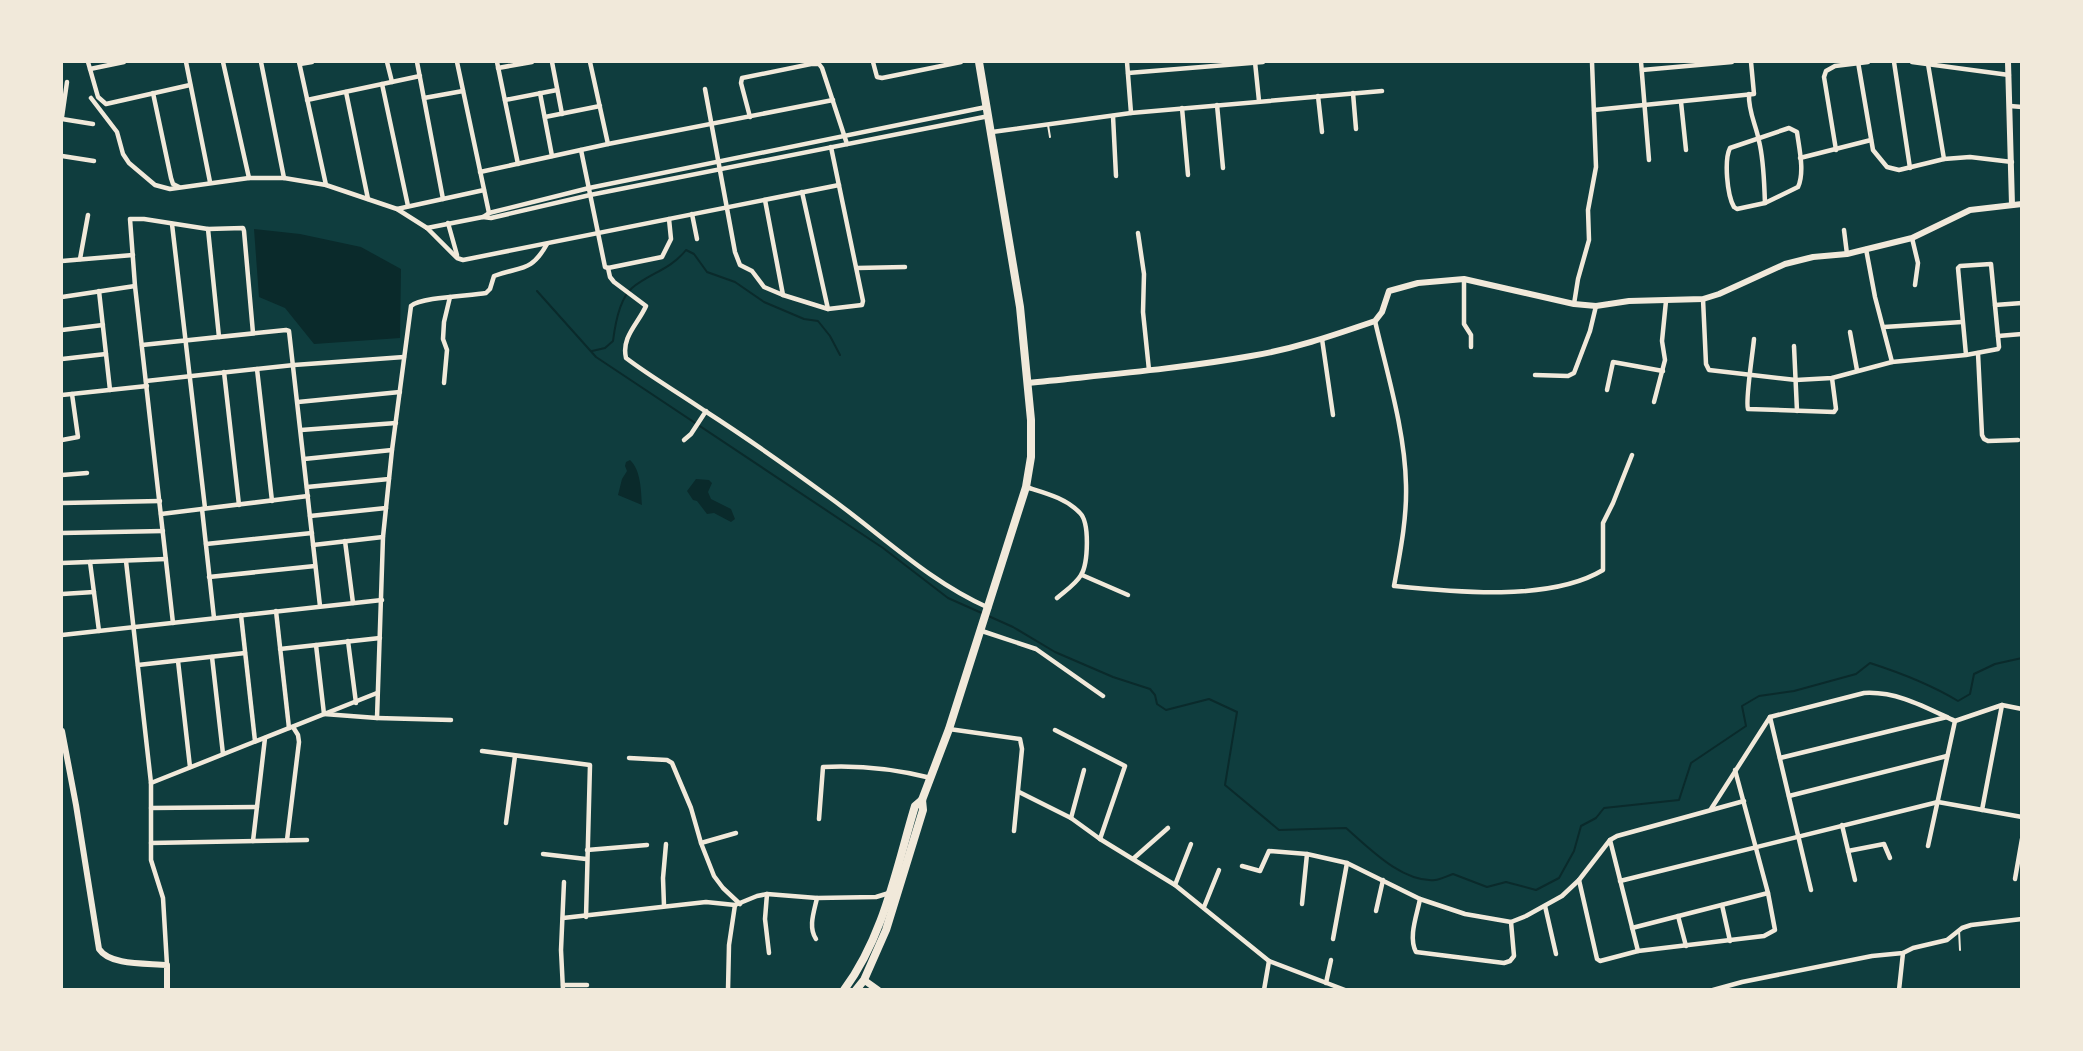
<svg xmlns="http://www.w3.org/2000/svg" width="2083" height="1051" viewBox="0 0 2083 1051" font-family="Rubik,sans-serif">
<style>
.water{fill:#0a2a2b}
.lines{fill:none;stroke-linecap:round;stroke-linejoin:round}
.stream{stroke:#0a2a2b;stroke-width:2}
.service{stroke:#f1e9da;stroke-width:2}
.minor{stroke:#f1e9da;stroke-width:4.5}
.tertiary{stroke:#f1e9da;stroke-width:6}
.secondary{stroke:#f1e9da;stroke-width:7}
.primary{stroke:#f1e9da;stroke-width:8}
</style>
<rect width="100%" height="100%" fill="#0f3d3e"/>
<g class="water">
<polygon points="254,229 300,234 361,247 401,269 400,338 314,344 285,308 259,297"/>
<path d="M630,460C641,470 641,491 642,505L618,495L622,479L627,471L625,466L626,462Z"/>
<polygon points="696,479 709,480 712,483 708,492 711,499 731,509 735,519 731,522 714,513 707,514 697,501 693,500 687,491"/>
</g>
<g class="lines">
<g class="stream">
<path d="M537,291L596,357L883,548L948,598L1013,627L1055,652L1113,677L1150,689L1155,695L1157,704L1166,710L1209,699L1237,712L1225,785L1279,830L1346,828C1368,847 1402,883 1435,880C1440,880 1447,876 1453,874L1487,887L1506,882L1536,890L1559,878L1574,851L1581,826L1596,818L1604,808L1679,800L1691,763L1746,726L1742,706L1759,696L1794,691L1856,674L1870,663C1901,673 1930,684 1958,701L1970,694L1974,674L1995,664L2022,658"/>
<path d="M592,351L605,348L613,341C615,325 619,299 632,288C650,273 670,270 686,250L694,254L707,272L735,282L764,302L804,319L818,321L830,336L840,355"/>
</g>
<g class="service">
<polyline points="1048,125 1050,137"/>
<polyline points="1959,930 1960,950"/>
</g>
<g class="minor">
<polyline points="88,62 98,97 106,104 190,85"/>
<polyline points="186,62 210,182"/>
<polyline points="223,62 249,178"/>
<polyline points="261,62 284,178"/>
<polyline points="299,62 326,185"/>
<polyline points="387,62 392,82"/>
<polyline points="417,62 443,199"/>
<polyline points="457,62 489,213"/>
<polyline points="497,62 518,164"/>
<polyline points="552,62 562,114"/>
<polyline points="590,62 608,144"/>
<polyline points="873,62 877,77 882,78 961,62"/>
<polyline points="1127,62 1131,113"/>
<polyline points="1255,62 1259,101"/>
<polyline points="1641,62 1649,160"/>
<polyline points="1858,62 1873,150 1887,167 1899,170 1944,159 1970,157 2012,162"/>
<polyline points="1894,62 1910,168"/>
<polyline points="1912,62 2009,75"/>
<polyline points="300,64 312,62"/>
<polyline points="1928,64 1944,159"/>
<polyline points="498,68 532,62"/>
<polyline points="90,69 124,62"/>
<polyline points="1642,70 1732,62"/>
<polyline points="1128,73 1263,62"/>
<polyline points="382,84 408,206"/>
<polyline points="705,89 735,252 740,265 752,271 764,287 783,295 828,309 862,305 863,301 831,147"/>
<polyline points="346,92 368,199"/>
<polyline points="153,93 171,178 173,184 179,187"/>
<polyline points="540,93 552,156"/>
<polyline points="1353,93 1356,129"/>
<path d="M1749,94C1748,111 1756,125 1759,141C1764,161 1764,182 1765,203"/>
<polyline points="1318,96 1322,132"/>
<polyline points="91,98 117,132 123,154 129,163 155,185 170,189 249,178 284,178 326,185 397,209 427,228 457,258 463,260 839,185"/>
<polyline points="424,98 463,91"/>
<polyline points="307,100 420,76"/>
<polyline points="505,100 557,90"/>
<polyline points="1681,102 1686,150"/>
<polyline points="1217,105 1223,168"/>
<polyline points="2010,106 2022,107"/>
<polyline points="986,107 589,188 489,213 483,217 491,218 590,195 989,116"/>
<polyline points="1182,108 1188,175"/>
<polyline points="1594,110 1754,94 1751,62"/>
<polyline points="1113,116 1116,176"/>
<polyline points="62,117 67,82"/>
<polyline points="545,117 600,106"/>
<polyline points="750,117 741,83 742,78 811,64 819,64 822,68 847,144"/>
<polyline points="62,119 93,124"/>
<path d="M1789,128L1797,132C1799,148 1805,172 1798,187L1765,203L1737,209L1734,207C1727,195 1724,160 1730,148Z"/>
<polyline points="992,132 1131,113 1382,91"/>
<path d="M581,150L605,267L608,268L610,277L614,282L646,306C638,324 621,337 626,358C651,377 679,393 705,411C747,438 788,467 829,497C882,535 928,581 989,608"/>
<polyline points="1836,150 1824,77 1826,71 1835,66 1868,62"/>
<polyline points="62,156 94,161"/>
<polyline points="1800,158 1871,140"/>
<polyline points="480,172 608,144 833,100"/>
<polyline points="802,192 828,309"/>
<polyline points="765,200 783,295"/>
<polyline points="397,209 484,190"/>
<polyline points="692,214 697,239"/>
<polyline points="448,223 457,255"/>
<polyline points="172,224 205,508"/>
<polyline points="427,228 483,217"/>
<polyline points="208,229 219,337"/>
<polyline points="1844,230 1847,254"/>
<polyline points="1138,233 1144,274 1143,312 1149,370"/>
<polyline points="1912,238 1918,263 1915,285"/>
<polyline points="1866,249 1875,297 1892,362"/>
<polyline points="80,259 88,215"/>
<polyline points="62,261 133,255"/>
<polyline points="608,268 662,257 671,239 669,219"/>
<polyline points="857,268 905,267"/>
<polyline points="1464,279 1464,324 1471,335 1471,347"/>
<polyline points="99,291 110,390"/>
<polyline points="62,297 135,286"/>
<polyline points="1703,299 1706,364 1709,370 1796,380 1832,378 1892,362 1966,355 1998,349 1999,347 1991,264 1960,266 1958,268 1966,355"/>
<polyline points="1574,304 1578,279 1589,240 1588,210 1596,167 1592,62"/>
<polyline points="1995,305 2022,303"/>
<path d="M1375,321C1387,373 1405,431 1406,485C1407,519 1400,553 1394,586C1453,592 1550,602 1603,570V523L1613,503L1632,455"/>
<polyline points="1884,327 1962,322"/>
<polyline points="62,330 103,325"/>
<polyline points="1850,332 1857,370"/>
<polyline points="1998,336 2022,334"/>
<polyline points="1322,339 1333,415"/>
<path d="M1754,339C1753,351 1745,402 1748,409L1834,412L1836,409L1832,378"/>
<polyline points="142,345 286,330 289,331 320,606"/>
<polyline points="1794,346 1797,411"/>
<polyline points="1978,353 1982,435 1984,439 1988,441 2018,440"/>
<polyline points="62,359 106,354"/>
<polyline points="257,369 272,501"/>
<polyline points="224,372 239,505"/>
<polyline points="1535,375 1568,376 1574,373 1590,331 1596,306"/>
<polyline points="146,381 294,365 404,357"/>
<polyline points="444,383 447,350 443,339 444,322 450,297"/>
<polyline points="1607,390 1613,362 1663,371"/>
<polyline points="62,395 147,386"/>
<polyline points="298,402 400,392"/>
<polyline points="1654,402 1665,360 1662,341 1666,301"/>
<polyline points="301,430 396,423"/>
<polyline points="62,440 78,437 72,394"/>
<polyline points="684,440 691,434 706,411"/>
<polyline points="304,459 392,450"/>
<polyline points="62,475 87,473"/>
<polyline points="307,487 389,479"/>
<path d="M1026,487C1045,493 1066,498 1080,513C1090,523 1088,564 1081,575C1076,584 1065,591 1057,598"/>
<polyline points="62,503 160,501"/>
<polyline points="202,509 214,618"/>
<polyline points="161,514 308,496"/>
<polyline points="310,516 386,508"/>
<polyline points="62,533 163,531"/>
<polyline points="345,541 353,603"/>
<polyline points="206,544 312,533"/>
<polyline points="313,545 383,537"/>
<polyline points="126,561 151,783 151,860 163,898 167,965"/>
<polyline points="90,562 99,631"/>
<polyline points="62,563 166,559"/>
<polyline points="1082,575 1128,595"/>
<polyline points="209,577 315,566"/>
<polyline points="62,594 94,592"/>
<polyline points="276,611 289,728"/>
<polyline points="241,615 255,741"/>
<polyline points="173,623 135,286 130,219 144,219 208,229 243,228 244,231 253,333"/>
<polyline points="982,631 1036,649 1103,696"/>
<polyline points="62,635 382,600"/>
<polyline points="348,641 356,703"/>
<path d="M316,645L324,714L377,718L383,537L392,450L411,306C421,297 470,296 486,293L490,289L494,276C520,266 531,273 547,244"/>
<polyline points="280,649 380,638"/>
<polyline points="212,657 223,754"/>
<polyline points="178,661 190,767"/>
<polyline points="138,665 245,653"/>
<polyline points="1770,717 1811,890"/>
<polyline points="377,718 451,720"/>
<polyline points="949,729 1020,739 1022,749 1014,831"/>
<polyline points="1055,730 1125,766 1100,839"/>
<polyline points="482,751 590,765 586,917"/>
<polyline points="629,758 667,760 672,763 691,808 701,843 714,876 723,888 740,904"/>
<polyline points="1780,758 1947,717"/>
<polyline points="151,783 377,693"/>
<polyline points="1019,792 1071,818 1100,839 1175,885 1269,961 1345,990"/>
<polyline points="1789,796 1947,756"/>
<polyline points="151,808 257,807"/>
<path d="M1711,809L1770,717L1864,693C1897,691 1925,707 1955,721L2002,705L2022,709"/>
<polyline points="1982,810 2002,705"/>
<polyline points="1071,818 1084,770"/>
<path d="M819,819L823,767C860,765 895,769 931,778"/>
<polyline points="506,823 515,756"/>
<polyline points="1842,825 1855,880"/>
<polyline points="287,840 299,742 298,735 293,727"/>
<polyline points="1610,840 1638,951"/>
<polyline points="253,841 265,738"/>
<polyline points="151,843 307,840"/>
<polyline points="701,843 736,833"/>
<polyline points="1928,846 1955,721"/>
<polyline points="587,850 647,845"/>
<polyline points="1848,851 1884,844 1890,858"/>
<polyline points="543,854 586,859"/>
<polyline points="1134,858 1168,828"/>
<polyline points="1242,866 1260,871 1269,851 1307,854 1347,863 1420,899 1465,914 1511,922 1526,916 1562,896 1579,880 1610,840 1617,836 1744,801"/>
<polyline points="2015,879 2022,839"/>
<polyline points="1579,880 1597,959 1600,961 1638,951 1764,936 1775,930 1768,893 1735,770"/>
<polyline points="1620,881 1938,802 2022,817"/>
<polyline points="1175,885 1191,844"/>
<polyline points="767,894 765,919 769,953"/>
<path d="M1420,899C1417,915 1408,937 1416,952L1504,963L1510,961L1514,956L1511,922"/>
<polyline points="1302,904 1307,854"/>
<polyline points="1722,905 1730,941"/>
<polyline points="664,906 663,878 666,844"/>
<polyline points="1545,906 1556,954"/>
<polyline points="1204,907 1219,870"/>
<polyline points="1376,911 1383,880"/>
<polyline points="1678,916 1686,946"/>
<polyline points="563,918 706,902 735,905 757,896 767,894 817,898 876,897 889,893"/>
<polyline points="1632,928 1768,893"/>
<path d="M816,939C808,927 814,912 817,898"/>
<polyline points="1333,939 1347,863"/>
<polyline points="1326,983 1331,960"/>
<polyline points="563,985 587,985"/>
<polyline points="563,990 561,950 564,882"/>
<polyline points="728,990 729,945 735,905"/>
<polyline points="1264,990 1269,961"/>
<polyline points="1713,990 1742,982 1872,956 1903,953 1913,948 1947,940 1962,928 1971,925 2022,919"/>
<polyline points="1899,990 1903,953"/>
</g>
<g class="tertiary">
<polyline points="2008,62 2012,205"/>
<path d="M1028,383C1102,375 1178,369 1251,356C1294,349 1334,335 1375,321L1382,312L1389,291L1418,283L1464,279L1574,304L1596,306L1629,301L1703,299L1719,294L1785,264L1813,257L1847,254L1912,238L1970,210L2022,204"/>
<path d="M62,731L76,805L99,949C110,966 148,963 167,965V990"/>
</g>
<polyline class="secondary" points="864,980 878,990"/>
<g class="primary">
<path d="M844,990C884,936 896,869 915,806L922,800"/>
<polyline points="856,990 864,980 886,930 923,810 922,800 949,729 1026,487 1031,457 1031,420 1020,307 979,62"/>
</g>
</g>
<rect width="2083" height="1051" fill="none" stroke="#f1e9da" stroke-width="126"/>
</svg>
